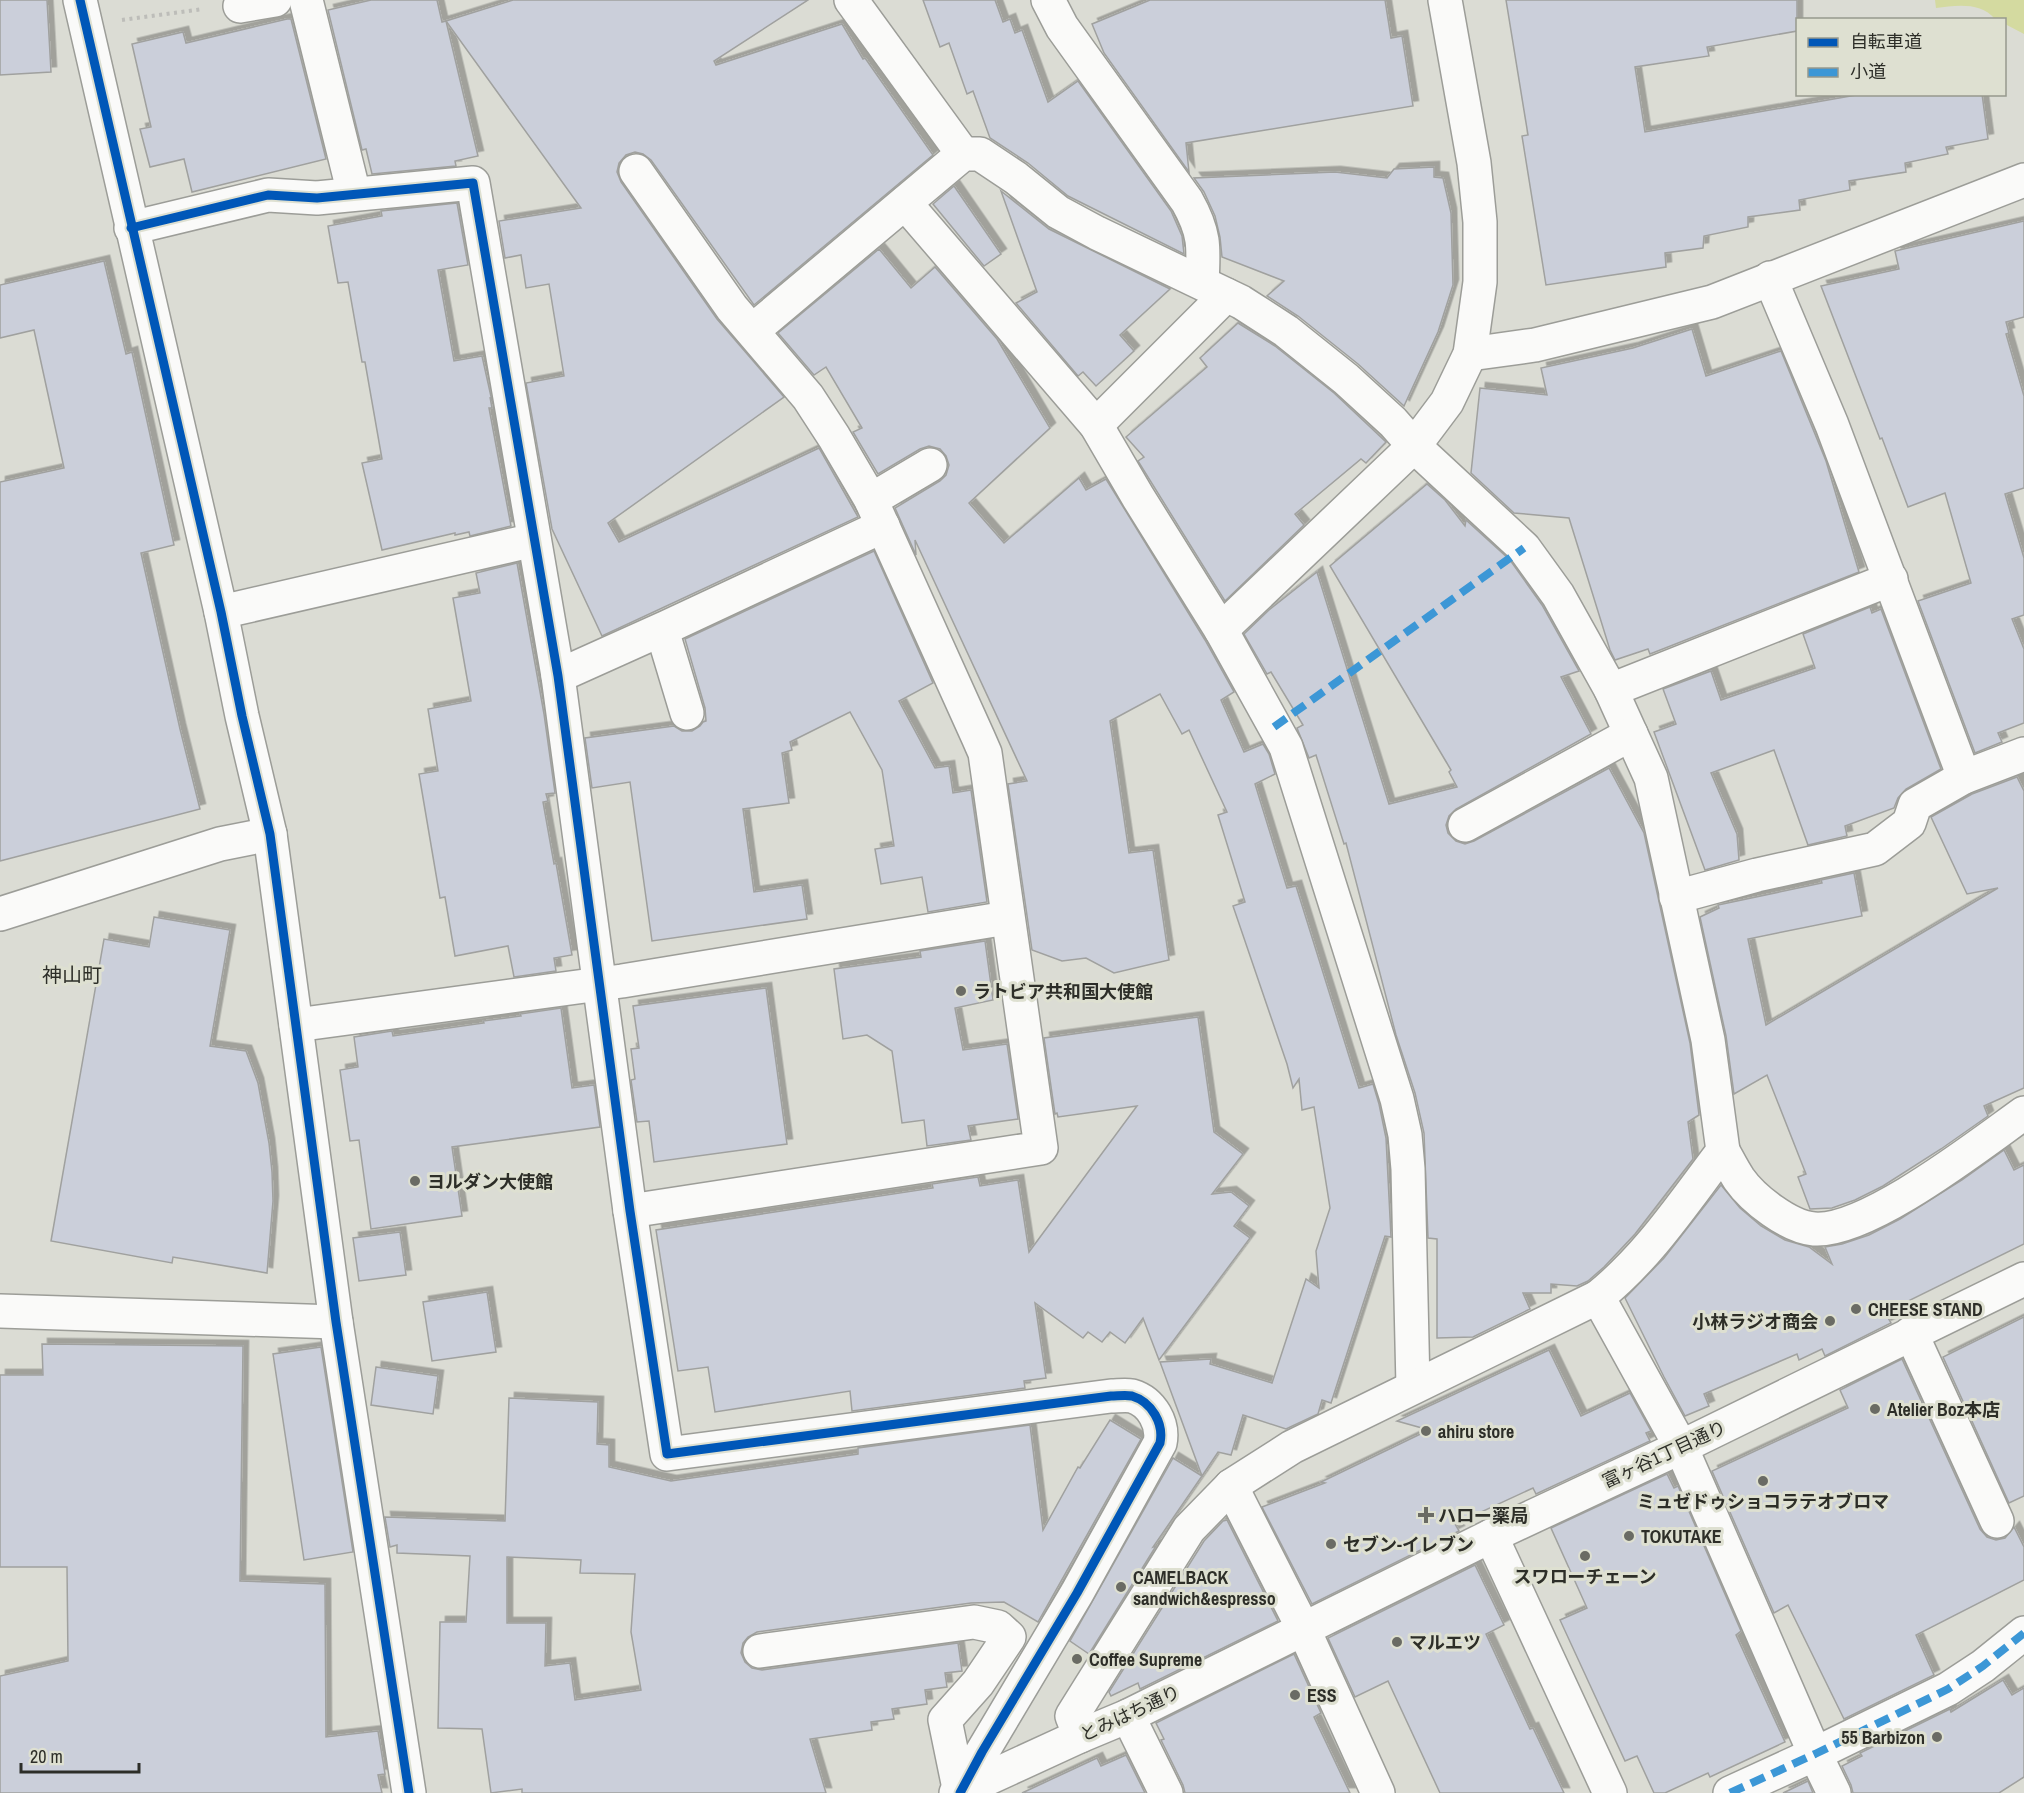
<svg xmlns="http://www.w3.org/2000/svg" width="2024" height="1793" viewBox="0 0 2024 1793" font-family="'Archivo Narrow','Noto Sans JP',sans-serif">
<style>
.green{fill:#d4daa0}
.building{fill:#cbcfda;stroke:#a0a19f;stroke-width:1.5;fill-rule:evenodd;filter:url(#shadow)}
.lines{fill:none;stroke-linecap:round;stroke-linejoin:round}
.minor-casing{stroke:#9c9d98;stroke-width:36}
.path{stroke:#bdbdb9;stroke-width:4;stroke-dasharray:3 4.5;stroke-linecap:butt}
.minor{stroke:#fafaf9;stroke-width:33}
.quiet{stroke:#3c97d6;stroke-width:8;stroke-dasharray:15 8;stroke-linecap:butt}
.cycleway-casing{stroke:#dee0d1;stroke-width:13}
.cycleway{stroke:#0057b8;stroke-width:9}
.poi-dot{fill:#6a6b64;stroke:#dee0d1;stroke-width:2}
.labels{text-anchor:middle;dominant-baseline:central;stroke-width:6;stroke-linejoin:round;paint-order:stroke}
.poi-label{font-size:18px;font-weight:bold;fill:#2d2e28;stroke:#dee0d1;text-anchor:start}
.street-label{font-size:18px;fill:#2d2e28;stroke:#dee0d1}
.neighbourhood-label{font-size:20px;fill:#2d2e28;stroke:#dee0d1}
</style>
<defs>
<filter id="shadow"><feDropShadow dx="5.5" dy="-5.5" stdDeviation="0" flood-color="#0004"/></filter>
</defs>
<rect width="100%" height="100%" fill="#dbdcd4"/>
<path class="green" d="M1935,0H2024V34L2005,24L2004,20L1995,19C1981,2 1957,5 1936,8Z"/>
<g class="building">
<polygon points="0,0 47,0 51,72 0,75"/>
<polygon points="371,0 437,0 442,22 446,21 478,156 455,161 456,166 372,174 366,149 362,150 328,10"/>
<polygon points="513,0 808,0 714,61 716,65 842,24 863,59 865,58 933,155 754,305 651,160 643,154 635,152 626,155 619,163 617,172 621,182 717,319 784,397 608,523 619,542 819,448 858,517 602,636 552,529 526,383 564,376 549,284 526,288 521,255 505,258 499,221 581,208 446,21"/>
<polygon points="923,0 995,0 1003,22 1010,19 1015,33 1022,30 1048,102 1078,81 1171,211 1182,236 1184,254 1068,196 1028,163 990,138 973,91 967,94 949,43 940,47"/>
<polygon points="1150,0 1385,0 1391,38 1402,36 1413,106 1186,143 1189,172 1104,53 1092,24"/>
<polygon points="1506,0 1797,0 1797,31 1707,47 1709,56 1635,67 1645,132 1862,94 1982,94 1988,139 1946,147 1948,154 1905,163 1906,172 1849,181 1850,190 1799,200 1800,210 1748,217 1748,227 1704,236 1703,248 1665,253 1666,267 1546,285 1522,136 1528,135"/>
<polygon points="287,19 291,19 326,159 192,192 184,159 150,167 140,129 151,127 132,44 183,32 186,43"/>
<polygon points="1434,167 1434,177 1443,178 1451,213 1453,285 1438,332 1404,406 1358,364 1298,316 1267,296 1284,281 1222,257 1220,237 1215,216 1204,192 1194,178 1335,172 1387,178 1394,169"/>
<polygon points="954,186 1001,254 984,266 933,204"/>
<polygon points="1001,191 1049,229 1170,289 1120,335 1134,351 1096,386 1083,372 1078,376 1016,303 1037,292"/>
<polygon points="457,203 468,265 438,270 454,361 482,356 492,401 490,397 492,408 489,408 511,526 470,536 469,532 455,535 455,533 382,550 362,463 382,459 365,362 362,362 348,282 338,283 328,226 382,216 381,211"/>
<polygon points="2024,221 2024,317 2006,322 2009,333 2006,334 2024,396 2024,488 2005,494 2024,558 2024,615 2012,619 2024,649 2024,723 1998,733 2002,742 1975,753 1918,601 1971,583 1945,493 1908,507 1882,438 1880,439 1821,286 1899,269 1895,251"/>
<polygon points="879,249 911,288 935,267 997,339 1050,428 969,503 1004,543 1079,478 1086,490 1106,479 1205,640 1234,692 1221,700 1244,752 1263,744 1269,754 1275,774 1255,784 1287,888 1296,886 1359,1088 1373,1084 1379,1104 1386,1138 1391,1237 1385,1236 1331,1403 1322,1400 1318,1414 1286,1429 1243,1415 1231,1455 1218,1452 1202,1476 1160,1362 1211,1359 1210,1364 1272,1383 1306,1279 1319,1288 1316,1251 1330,1208 1314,1107 1302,1110 1299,1079 1293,1088 1287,1064 1233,906 1245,902 1218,815 1227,812 1189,730 1182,734 1160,694 1110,721 1129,853 1153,850 1169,960 1114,973 1086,958 1062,961 1032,950 1008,784 1027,781 915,540 916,555 895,508 940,481 946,475 949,465 946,456 940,449 929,446 920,449 878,474 853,432 862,428 826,367 814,375 778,333"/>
<polygon points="104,261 126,354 132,352 174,545 141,553 180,729 200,809 0,861 0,482 64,468 34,330 0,338 0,285"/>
<polygon points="1238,323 1275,346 1334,393 1386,442 1366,463 1361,459 1295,514 1304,525 1225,601 1138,461 1144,457 1126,437 1207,367 1200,358"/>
<polygon points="1692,329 1706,376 1781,351 1826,461 1859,572 1650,654 1648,649 1615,660 1610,650 1569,518 1514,513 1471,473 1480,388 1547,395 1541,368 1633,348"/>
<polygon points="1427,484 1445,500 1465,526 1466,520 1510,560 1542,605 1579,671 1561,677 1591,734 1456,809 1449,816 1446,825 1448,833 1456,841 1465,844 1474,841 1609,768 1644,833 1690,1043 1699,1115 1688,1122 1693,1159 1635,1234 1604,1267 1588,1281 1577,1286 1551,1284 1551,1293 1523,1293 1530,1309 1473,1337 1437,1338 1437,1239 1428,1238 1424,1133 1415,1093 1396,1035 1346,843 1344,844 1316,755 1309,758 1297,728 1303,725 1271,672 1267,674 1244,634 1269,610 1317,572 1389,804 1457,787 1449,772 1451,770 1330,566"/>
<polygon points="874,551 933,683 899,701 935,768 949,766 953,793 971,790 987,902 928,912 922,877 881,884 875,849 894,846 882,770 850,712 790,742 792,750 782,753 789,803 743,809 754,892 802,885 807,919 652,941 630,782 592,788 585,738 674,726 682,731 692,731 700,726 703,722 706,721 705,708 685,639"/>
<polygon points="517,563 544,714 555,793 546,794 548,801 543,802 554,864 556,863 572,955 554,958 556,971 514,977 508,946 455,956 445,897 440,898 419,774 438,771 428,709 471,701 453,598 480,593 476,573"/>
<polygon points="1870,607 1872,613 1881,609 1941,769 1906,789 1898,798 1894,808 1845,826 1847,836 1808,845 1774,750 1711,773 1737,834 1739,860 1705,870 1654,732 1676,724 1663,689 1711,671 1721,700 1815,668 1803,634"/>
<polygon points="2017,777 2024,791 2024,1088 1984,1106 1988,1116 1941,1149 1883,1186 1855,1200 1832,1208 1810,1209 1798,1177 1806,1174 1767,1075 1734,1094 1726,1036 1700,917 1719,908 1718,905 1822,883 1821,880 1854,873 1862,916 1748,939 1766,1025 1998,888 1967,894 1931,817 1972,794"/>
<polygon points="154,917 230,930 210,1046 246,1051 258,1083 269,1143 272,1172 273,1201 267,1273 173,1257 172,1263 51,1241 104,939 149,947"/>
<polygon points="985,941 993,1000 955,1008 963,1050 1007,1044 1018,1119 968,1126 971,1140 927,1146 924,1120 902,1123 892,1051 867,1035 843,1039 834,969 921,957 920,951"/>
<polygon points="766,988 787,1144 654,1162 649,1121 637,1122 631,1080 635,1079 631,1049 639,1048 633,1006"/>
<polygon points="561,1008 572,1088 594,1085 600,1127 452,1147 462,1216 371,1229 359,1140 350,1141 340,1070 358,1067 354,1037 392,1031 393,1036 484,1023 483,1021 521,1016 520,1014"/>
<polygon points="1198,1017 1214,1132 1243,1154 1212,1194 1231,1192 1249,1206 1234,1226 1250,1238 1159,1360 1143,1318 1125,1343 1110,1332 1102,1342 1088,1332 1083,1338 1035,1303 1046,1378 1024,1381 1025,1388 852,1411 850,1391 715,1412 708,1367 678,1371 656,1230 933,1188 932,1184 978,1177 980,1186 1018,1180 1029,1252 1137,1106 1058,1117 1057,1113 1055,1114 1044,1038"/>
<polygon points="2004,1150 2014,1170 2024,1165 2024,1244 1902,1304 1904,1309 1887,1316 1891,1323 1825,1356 1822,1349 1799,1360 1797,1354 1704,1394 1709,1406 1685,1416 1664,1377 1625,1298 1664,1258 1721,1185 1740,1208 1761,1226 1785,1240 1809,1247 1832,1264 1825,1247 1842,1244 1869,1235 1900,1219 1962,1180"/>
<polygon points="400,1232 406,1275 359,1281 353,1238"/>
<polygon points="487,1292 496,1352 432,1361 423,1302"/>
<polygon points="2024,1317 2024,1496 2009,1503 1943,1357"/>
<polygon points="42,1344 243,1346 240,1581 325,1584 326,1737 378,1731 385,1774 378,1775 382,1793 0,1793 0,1676 68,1661 67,1567 0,1567 0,1375 43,1375"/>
<polygon points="321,1347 353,1552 304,1560 273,1354"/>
<polygon points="1549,1350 1581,1416 1630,1393 1651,1431 1646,1433 1650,1441 1536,1494 1533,1488 1455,1524 1459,1531 1312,1604 1262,1507 1325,1483 1321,1482 1429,1430 1397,1421"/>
<polygon points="1902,1359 1980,1529 1987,1537 1996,1540 2005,1538 2014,1527 2024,1547 2024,1580 1916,1635 1934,1675 1844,1719 1788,1605 1774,1613 1712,1471 1848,1408 1840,1390"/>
<polygon points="376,1367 438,1376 433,1414 371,1405"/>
<path d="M509,1398L598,1402L597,1444L609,1445V1467L671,1481L858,1454V1448L1030,1425L1043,1530L1078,1467L1080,1468L1110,1420L1141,1439L1038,1622L1004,1602L971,1603L757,1632L748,1637L743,1643L741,1653L745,1662L752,1668L762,1670L958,1643L962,1671L945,1673L947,1687L925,1690L927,1704L892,1709L894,1719L871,1722L872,1730L810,1739L826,1793H522V1789L491,1793L482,1729L438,1728L440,1622H466L470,1556L397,1553V1545L390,1547L385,1517L505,1521ZM507,1557L581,1560L580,1573L635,1574L631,1632L641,1690L575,1700L570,1663L545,1666L546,1623H507Z"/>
<polygon points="1173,1458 1202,1476 1153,1547 1156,1546 1089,1654 1070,1641"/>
<polygon points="1667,1474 1674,1488 1678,1486 1741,1631 1736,1635 1785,1742 1710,1777 1708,1773 1665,1793 1654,1793 1637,1756 1625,1761 1560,1620 1587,1608 1551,1528"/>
<polygon points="1227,1520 1278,1621 1140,1689 1138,1683 1111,1696 1109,1692 1204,1541 1223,1521"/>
<polygon points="1475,1565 1504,1625 1486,1634 1530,1729 1533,1728 1564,1793 1440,1793 1388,1681 1355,1697 1328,1638"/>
<polygon points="1294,1654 1321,1713 1314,1717 1350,1793 1185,1793 1183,1785 1161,1740 1164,1739 1156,1723"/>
<polygon points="2003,1680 2012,1695 2024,1688 2024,1777 1999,1793 1853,1793 1851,1785 1842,1766 1862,1756 1860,1753 1950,1709 1951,1712"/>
<polygon points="1126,1755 1145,1793 1022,1793 1097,1758 1101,1766"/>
<polygon points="1808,1781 1813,1793 1783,1793"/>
</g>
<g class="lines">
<g class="minor-casing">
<g id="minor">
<polyline points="80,0 221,612 242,716 270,834 336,1322 409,1793"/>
<polyline points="306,0 354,194"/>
<polyline points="851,0 963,154"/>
<path d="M1048,0L1062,27L1187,201C1205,233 1204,247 1202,282"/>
<polyline points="240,6 275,0"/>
<polyline points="905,203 1096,425 1138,497 1221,630 1286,747 1397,1099 1405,1135 1408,1169 1413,1386"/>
<path d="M131,228L268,195L317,198L473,183L558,676L630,1211L667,1454L1111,1396C1117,1396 1126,1395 1132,1396C1152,1402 1164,1424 1160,1443L1077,1593L959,1791"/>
<polyline points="1770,278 1832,425 1964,777"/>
<path d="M752,331L963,154H980L1016,178L1058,212L1097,233L1241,302L1286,331L1346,379L1393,422L1414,446L1524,548L1558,595L1611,690L1651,778L1708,1040L1723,1151C1684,1202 1649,1256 1598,1297L1292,1447L1231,1486L1189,1529L1072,1716L1080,1736"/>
<polyline points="1470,354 1535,345 1712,302 2024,180"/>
<polyline points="1096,425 1226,295"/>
<polyline points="871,500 930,465"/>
<polyline points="221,612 534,540"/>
<polyline points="662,630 687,713"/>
<polyline points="1221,630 1414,446 1447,402 1470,354 1480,282 1480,222 1474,163 1445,0"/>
<polyline points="558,676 667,627 883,526"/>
<polyline points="1611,690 1891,579"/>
<polyline points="1465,825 1631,734"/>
<polyline points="1676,897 1757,875 1875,849 1909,823 1915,805 1964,777 2024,754"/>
<polyline points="0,914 220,844 270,834"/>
<polyline points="296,1025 622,981 1007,918"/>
<path d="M1723,1151C1728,1160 1733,1170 1739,1179C1753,1199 1789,1227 1814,1229C1867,1233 1979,1145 2024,1113"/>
<polyline points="630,1211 1041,1148 985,753 978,737 871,500 834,437 808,397 732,308 636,171"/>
<polyline points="1598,1297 1681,1447 1815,1754 1834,1793"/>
<polyline points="0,1311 336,1322"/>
<polyline points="1911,1333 1997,1521"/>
<polyline points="1231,1486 1304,1630 1378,1793"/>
<polyline points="1491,1536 1610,1793"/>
<polyline points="760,1651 974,1622 998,1627 1009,1637 978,1683 945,1720 960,1793"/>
<polyline points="1128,1716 1166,1793"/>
<polyline points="956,1793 1080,1736 1128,1716 1491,1536 1681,1447 2024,1279"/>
<polyline points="1730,1793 1815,1754 1948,1689 1983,1666 2024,1633"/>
</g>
</g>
<polyline class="path" points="122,20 203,9"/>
<use href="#minor" class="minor"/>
<g class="quiet">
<polyline points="1274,727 1524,548"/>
<polyline points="1730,1793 1815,1754 1948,1689 1983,1666 2024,1633"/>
</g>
<g class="cycleway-casing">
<g id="cycleway">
<polyline points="80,0 221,612 242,716 270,834 336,1322 409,1793"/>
<path d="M131,228L268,195L317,198L473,183L558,676L630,1211L667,1454L1111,1396C1117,1396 1126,1395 1132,1396C1152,1402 1164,1424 1160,1443L1077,1593L982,1752L960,1793"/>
</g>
</g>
<use href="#cycleway" class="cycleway"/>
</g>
<g class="poi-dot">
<circle cx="961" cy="991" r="6"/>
<circle cx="415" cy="1181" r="6"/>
<circle cx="1856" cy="1309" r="6"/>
<circle cx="1830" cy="1321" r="6"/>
<circle cx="1875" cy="1409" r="6"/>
<circle cx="1426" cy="1431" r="6"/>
<circle cx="1763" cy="1481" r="6"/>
<path d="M1423 1506h6v6h6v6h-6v6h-6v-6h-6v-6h6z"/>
<circle cx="1629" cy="1536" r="6"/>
<circle cx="1331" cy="1544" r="6"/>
<circle cx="1585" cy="1556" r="6"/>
<circle cx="1121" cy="1587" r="6"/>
<circle cx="1397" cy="1642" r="6"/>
<circle cx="1077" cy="1659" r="6"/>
<circle cx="1295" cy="1695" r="6"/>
<circle cx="1937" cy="1737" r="6"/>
</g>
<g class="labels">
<g class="poi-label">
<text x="973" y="991">ラトビア共和国大使館</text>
<text x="427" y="1181">ヨルダン大使館</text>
<text x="1868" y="1309">CHEESE STAND</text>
<text x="1818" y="1321" text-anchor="end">小林ラジオ商会</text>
<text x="1887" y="1409">Atelier Boz本店</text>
<text x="1438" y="1431">ahiru store</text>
<text x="1763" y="1501" text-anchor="middle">ミュゼドゥショコラテオブロマ</text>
<text x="1438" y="1515">ハロー薬局</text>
<text x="1641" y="1536">TOKUTAKE</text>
<text x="1343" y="1544">セブン-イレブン</text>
<text x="1585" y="1576" text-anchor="middle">スワローチェーン</text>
<text x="1133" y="1577">CAMELBACK<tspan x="1133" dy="21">sandwich&amp;espresso</tspan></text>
<text x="1409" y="1642">マルエツ</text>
<text x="1089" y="1659">Coffee Supreme</text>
<text x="1307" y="1695">ESS</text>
<text x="1925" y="1737" text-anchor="end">55 Barbizon</text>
</g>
<g class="street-label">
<text transform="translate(1664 1454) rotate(-25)">富ヶ谷1丁目通り</text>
<text transform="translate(1130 1713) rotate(-25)">とみはち通り</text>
</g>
<g class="neighbourhood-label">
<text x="72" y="974">神山町</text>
</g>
</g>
<rect x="1796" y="18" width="210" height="78" fill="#dee0d1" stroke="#97998d" stroke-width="1.5"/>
<rect x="1808" y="38" width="30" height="9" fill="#0057b8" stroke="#97998d" stroke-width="1.5"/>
<text x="1850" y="48" font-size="18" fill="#2d2e28">自転車道</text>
<rect x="1808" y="68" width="30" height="9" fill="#3c97d6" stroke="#97998d" stroke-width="1.5"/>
<text x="1850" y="78" font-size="18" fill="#2d2e28">小道</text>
<path d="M21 1763v9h118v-9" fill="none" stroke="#2d2e28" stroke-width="3"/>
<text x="30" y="1763" font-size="18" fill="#2d2e28" stroke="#dee0d1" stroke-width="4.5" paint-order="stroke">20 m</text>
</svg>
